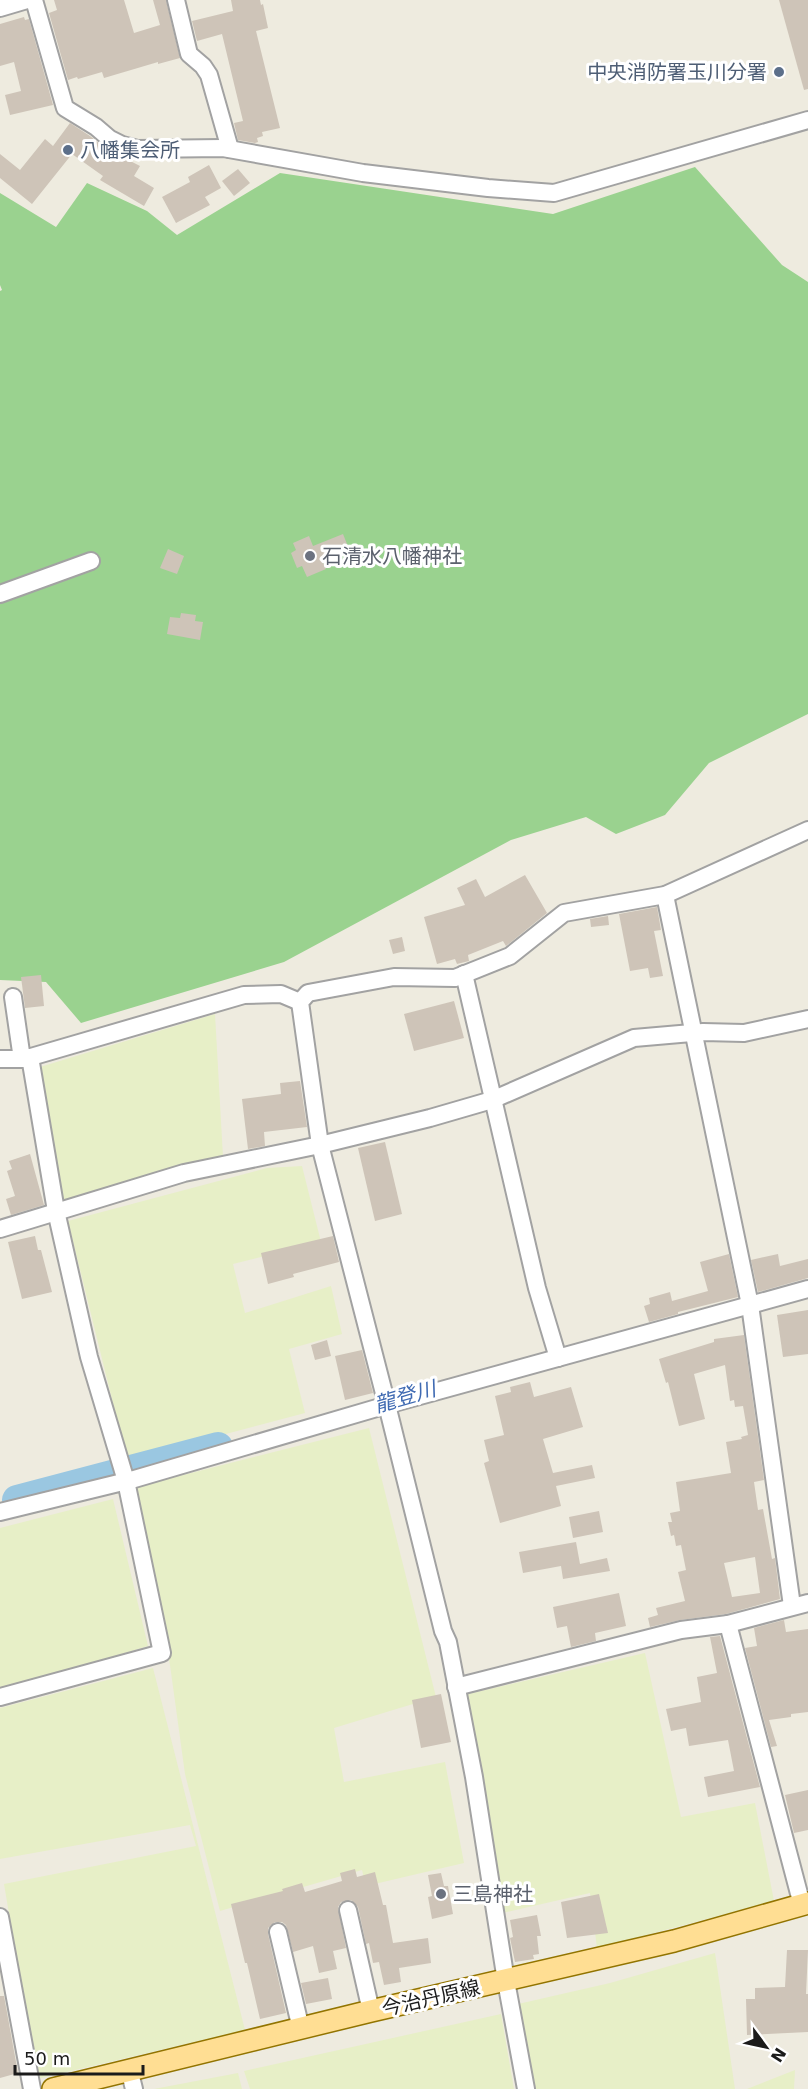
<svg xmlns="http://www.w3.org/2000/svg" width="808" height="2089" viewBox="0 0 808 2089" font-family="'DejaVu Sans','Noto Sans JP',sans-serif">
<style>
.farmland{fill:#e7efc7}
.forest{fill:#9ad28f}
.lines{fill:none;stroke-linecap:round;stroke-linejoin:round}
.river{stroke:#9ac7e1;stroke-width:30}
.building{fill:#cec4b8;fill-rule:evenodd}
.minor-casing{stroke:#a2a2a2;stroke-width:20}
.major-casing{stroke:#927400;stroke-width:24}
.minor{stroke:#fff;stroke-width:16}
.major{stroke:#ffde93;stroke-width:21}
.service-dot{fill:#5c6f8a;stroke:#fff;stroke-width:2}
.worship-dot{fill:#6b7280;stroke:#fff;stroke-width:2}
.labels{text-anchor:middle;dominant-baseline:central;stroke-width:6;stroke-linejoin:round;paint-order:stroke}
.service-label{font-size:20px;fill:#4e5e75;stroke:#fff;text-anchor:end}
.worship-label{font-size:20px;fill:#5b616d;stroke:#fff;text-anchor:start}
.street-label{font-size:20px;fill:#1b1b1b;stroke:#fff}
.water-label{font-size:21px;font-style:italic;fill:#3f6ab2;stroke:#fff}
</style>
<rect width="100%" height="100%" fill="#eeebdf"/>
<g class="farmland">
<polygon points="215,1014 223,1157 61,1201 40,1067"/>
<polygon points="302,1166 321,1242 233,1264 245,1313 331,1286 342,1334 289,1349 305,1413 127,1460 68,1221 267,1168"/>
<polygon points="369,1428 436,1697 334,1728 344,1782 445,1762 464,1863 366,1886 362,1870 220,1911 185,1774 170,1665 136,1487"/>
<polygon points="113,1499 148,1646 0,1691 0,1528"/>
<polygon points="645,1653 681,1817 755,1803 774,1901 597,1948 590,1893 502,1913 464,1695"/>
<polygon points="153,1668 245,2030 37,2079 4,1884 196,1846 190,1825 0,1859 0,1708"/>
<polygon points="715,1953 735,2089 535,2089 518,2004 610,1983"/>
<polygon points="501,2014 514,2089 250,2089 244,2071"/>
<polygon points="795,2070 794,2089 747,2089"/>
<polygon points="238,2073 242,2089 154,2089"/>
</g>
<polygon class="forest" points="695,167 782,265 808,282 808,714 709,763 665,815 616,834 586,817 511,840 284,962 81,1023 46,982 0,980 0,291 2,290 0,285 0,193 56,227 87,183 147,211 177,235 280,173 553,214"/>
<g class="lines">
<polyline class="river" points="17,1500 218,1447"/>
</g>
<g class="building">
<polygon points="54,0 124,0 134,33 160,25 153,0 166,0 180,58 158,64 158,62 104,78 102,72 78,79 77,77 68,80 49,13 57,10"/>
<polygon points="231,0 260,0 261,5 263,4 268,28 256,31 280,128 262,132 263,136 257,138 258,142 255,143 238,140 234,123 243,121 222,34 197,41 192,21 233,11"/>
<polygon points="779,0 808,0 808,89 804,90"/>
<polygon points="24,17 25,20 29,19 53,105 10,115 5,95 21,91 14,62 0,66 0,24"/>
<polygon points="70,123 90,136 105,148 140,166 134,176 154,188 144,206 100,180 103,176 72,154 32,204 0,178 0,154 20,170 45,139 53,146"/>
<polygon points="209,165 221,188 205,197 210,205 176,223 162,197 190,182 188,177"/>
<polygon points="238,169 250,183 234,196 222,181"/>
<polygon points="343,534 349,549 322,560 326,569 307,577 302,566 297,568 291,553 296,550 293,543 309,536 313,546"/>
<polygon points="168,549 184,556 177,574 160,568"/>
<polygon points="181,613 196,615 195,621 203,622 200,640 167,634 170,617 180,618"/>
<polygon points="525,875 547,913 506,946 503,941 468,955 469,961 457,964 455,959 437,964 424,917 465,905 457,888 476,879 485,897"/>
<polygon points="657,907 661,930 654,931 663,976 650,978 648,968 630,971 619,914"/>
<polygon points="608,916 609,925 591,927 590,919"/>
<polygon points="402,937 405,951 393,954 389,940"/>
<polygon points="41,975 44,1006 25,1008 21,977"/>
<polygon points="454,1001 464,1038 414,1051 404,1014"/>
<polygon points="300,1081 307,1127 264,1132 265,1146 248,1149 242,1099 281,1094 280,1083"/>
<polygon points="385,1142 402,1214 375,1221 358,1148"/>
<polygon points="30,1154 44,1205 11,1215 6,1199 15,1196 7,1171 12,1169 9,1161"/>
<polygon points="35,1236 38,1250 41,1250 52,1292 22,1299 8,1242"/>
<polygon points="333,1236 339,1262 293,1274 294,1277 268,1284 261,1253"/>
<polygon points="729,1254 738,1297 678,1312 678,1314 649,1322 644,1306 650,1304 649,1298 670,1292 672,1301 708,1291 700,1262"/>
<polygon points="778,1254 780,1266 808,1259 808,1278 758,1292 751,1260"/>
<polygon points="808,1310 808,1354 783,1357 777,1315"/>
<path d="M744,1335L764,1480L754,1482L758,1510L763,1509L772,1559L775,1558L780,1599L726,1614L680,1620L650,1627L648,1618L658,1615L656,1608L685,1601L678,1572L686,1570L681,1545L676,1546L674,1535L671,1536L668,1522H672L670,1513L680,1511L676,1482L731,1473L726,1442L742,1439L741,1437L748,1435L743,1406L735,1407L734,1400L730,1401L725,1365L694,1374L705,1419L679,1426L668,1382L666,1383L659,1359L714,1342V1339ZM755,1557L760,1593L732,1597L724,1563Z"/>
<polygon points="327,1340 331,1356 315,1360 311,1345"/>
<polygon points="362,1350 373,1393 345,1400 335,1356"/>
<polygon points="530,1382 534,1397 571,1387 583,1427 543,1439 553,1473 592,1465 595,1478 556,1486 561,1506 500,1523 484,1463 489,1461 484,1440 504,1435 495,1396 511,1392 510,1387"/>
<polygon points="599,1511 603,1532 573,1538 569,1517"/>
<polygon points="576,1542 580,1564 607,1558 610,1571 563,1579 561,1566 523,1573 519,1552"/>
<polygon points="619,1593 626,1626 595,1633 596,1641 571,1647 567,1626 557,1628 553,1607"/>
<polygon points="784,1620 786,1632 808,1629 808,1712 791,1714 791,1717 769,1720 777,1746 771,1747 745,1648 757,1646 754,1628"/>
<polygon points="720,1636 760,1787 708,1797 704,1777 734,1771 728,1740 689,1746 686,1728 671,1731 666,1709 701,1702 697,1677 717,1673 710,1637"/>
<polygon points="441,1694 451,1742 421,1748 412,1700"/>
<polygon points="808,1790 808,1830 794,1833 785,1795"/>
<polygon points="355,1869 357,1877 375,1872 383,1905 386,1905 393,1943 428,1938 431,1963 399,1968 401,1982 384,1985 379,1962 373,1963 369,1943 366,1944 358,1907 351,1900 341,1902 338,1907 346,1948 333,1951 337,1969 319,1973 313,1946 293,1952 286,1925 282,1922 275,1922 268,1928 268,1934 286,2013 260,2019 247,1963 245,1963 231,1904 283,1891 282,1889 302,1883 305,1892 342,1881 340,1873"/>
<polygon points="441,1873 444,1886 448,1886 453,1914 432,1919 428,1897 432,1896 428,1875"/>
<polygon points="599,1894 608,1933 567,1938 561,1902"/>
<polygon points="537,1915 541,1936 537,1936 539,1954 533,1955 534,1959 515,1962 510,1938 513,1937 510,1920"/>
<polygon points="787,1950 808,1950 806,1994 808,1994 808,2032 747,2035 746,1999 755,1999 755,1988 785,1987"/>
<polygon points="328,1978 332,1999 306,2004 301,1983"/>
<polygon points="0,1996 4,1996 18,2073 0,2078"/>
</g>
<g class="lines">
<g class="minor-casing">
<g id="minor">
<polyline points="34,0 65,108 96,127 110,139 122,145 137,149 223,148 363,173 488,188 554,193 808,120"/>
<polyline points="176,0 189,54 203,66 209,75 230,149"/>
<polyline points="0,8 27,0"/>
<polyline points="0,594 91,561"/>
<polyline points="665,895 750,1305 792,1606"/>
<polyline points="464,974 537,1288 558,1358"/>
<polyline points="13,997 22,1059"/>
<polyline points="0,1059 24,1059 244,995 281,994 300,1002"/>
<polyline points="0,1229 184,1173 320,1145 430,1118 492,1100 634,1038 703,1032 744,1033 808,1019"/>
<polyline points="0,1512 131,1480 387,1405 808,1289"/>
<polyline points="456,1687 681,1630 728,1624"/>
<polyline points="0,1697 162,1653 126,1481 89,1357 56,1211 30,1057"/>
<polyline points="802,1905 728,1624 808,1603"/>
<polyline points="348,1910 371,2011"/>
<polyline points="0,1917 32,2089"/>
<polyline points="278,1932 301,2029"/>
<polyline points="129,2069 134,2089"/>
<polyline points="526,2089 506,1981 474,1777 448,1642 443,1631 387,1405 320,1145 300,1002 308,993 394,977 455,978 510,956 564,913 665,895 808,830"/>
</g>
</g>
<g class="major-casing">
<polyline id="major" points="53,2089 371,2011 674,1941 808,1903"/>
</g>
<use href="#minor" class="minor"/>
<use href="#major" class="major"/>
</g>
<g class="service-dot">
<circle cx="779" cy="72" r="6"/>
<circle cx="68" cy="150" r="6"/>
</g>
<g class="worship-dot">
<circle cx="310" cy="556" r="6"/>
<circle cx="441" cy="1894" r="6"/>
</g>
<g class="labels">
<g class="service-label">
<text x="767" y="72">中央消防署玉川分署</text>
<text x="80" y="150" text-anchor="start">八幡集会所</text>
</g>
<g class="worship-label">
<text x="322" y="556">石清水八幡神社</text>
<text x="453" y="1894">三島神社</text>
</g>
<g class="street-label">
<text transform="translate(431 1998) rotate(-13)">今治丹原線</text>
</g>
<g class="water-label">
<text transform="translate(405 1397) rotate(-16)">龍登川</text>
</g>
</g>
<g transform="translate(766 2047) rotate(123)" stroke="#ffffff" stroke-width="4.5" paint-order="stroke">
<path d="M0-4.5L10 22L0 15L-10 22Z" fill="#1b1b1b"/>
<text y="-9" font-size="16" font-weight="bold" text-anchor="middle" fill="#1b1b1b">N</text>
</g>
<path d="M15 2065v9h128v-9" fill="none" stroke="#1b1b1b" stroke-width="3"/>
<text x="24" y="2065" font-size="18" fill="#1b1b1b" stroke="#ffffff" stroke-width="4.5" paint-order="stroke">50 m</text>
</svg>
